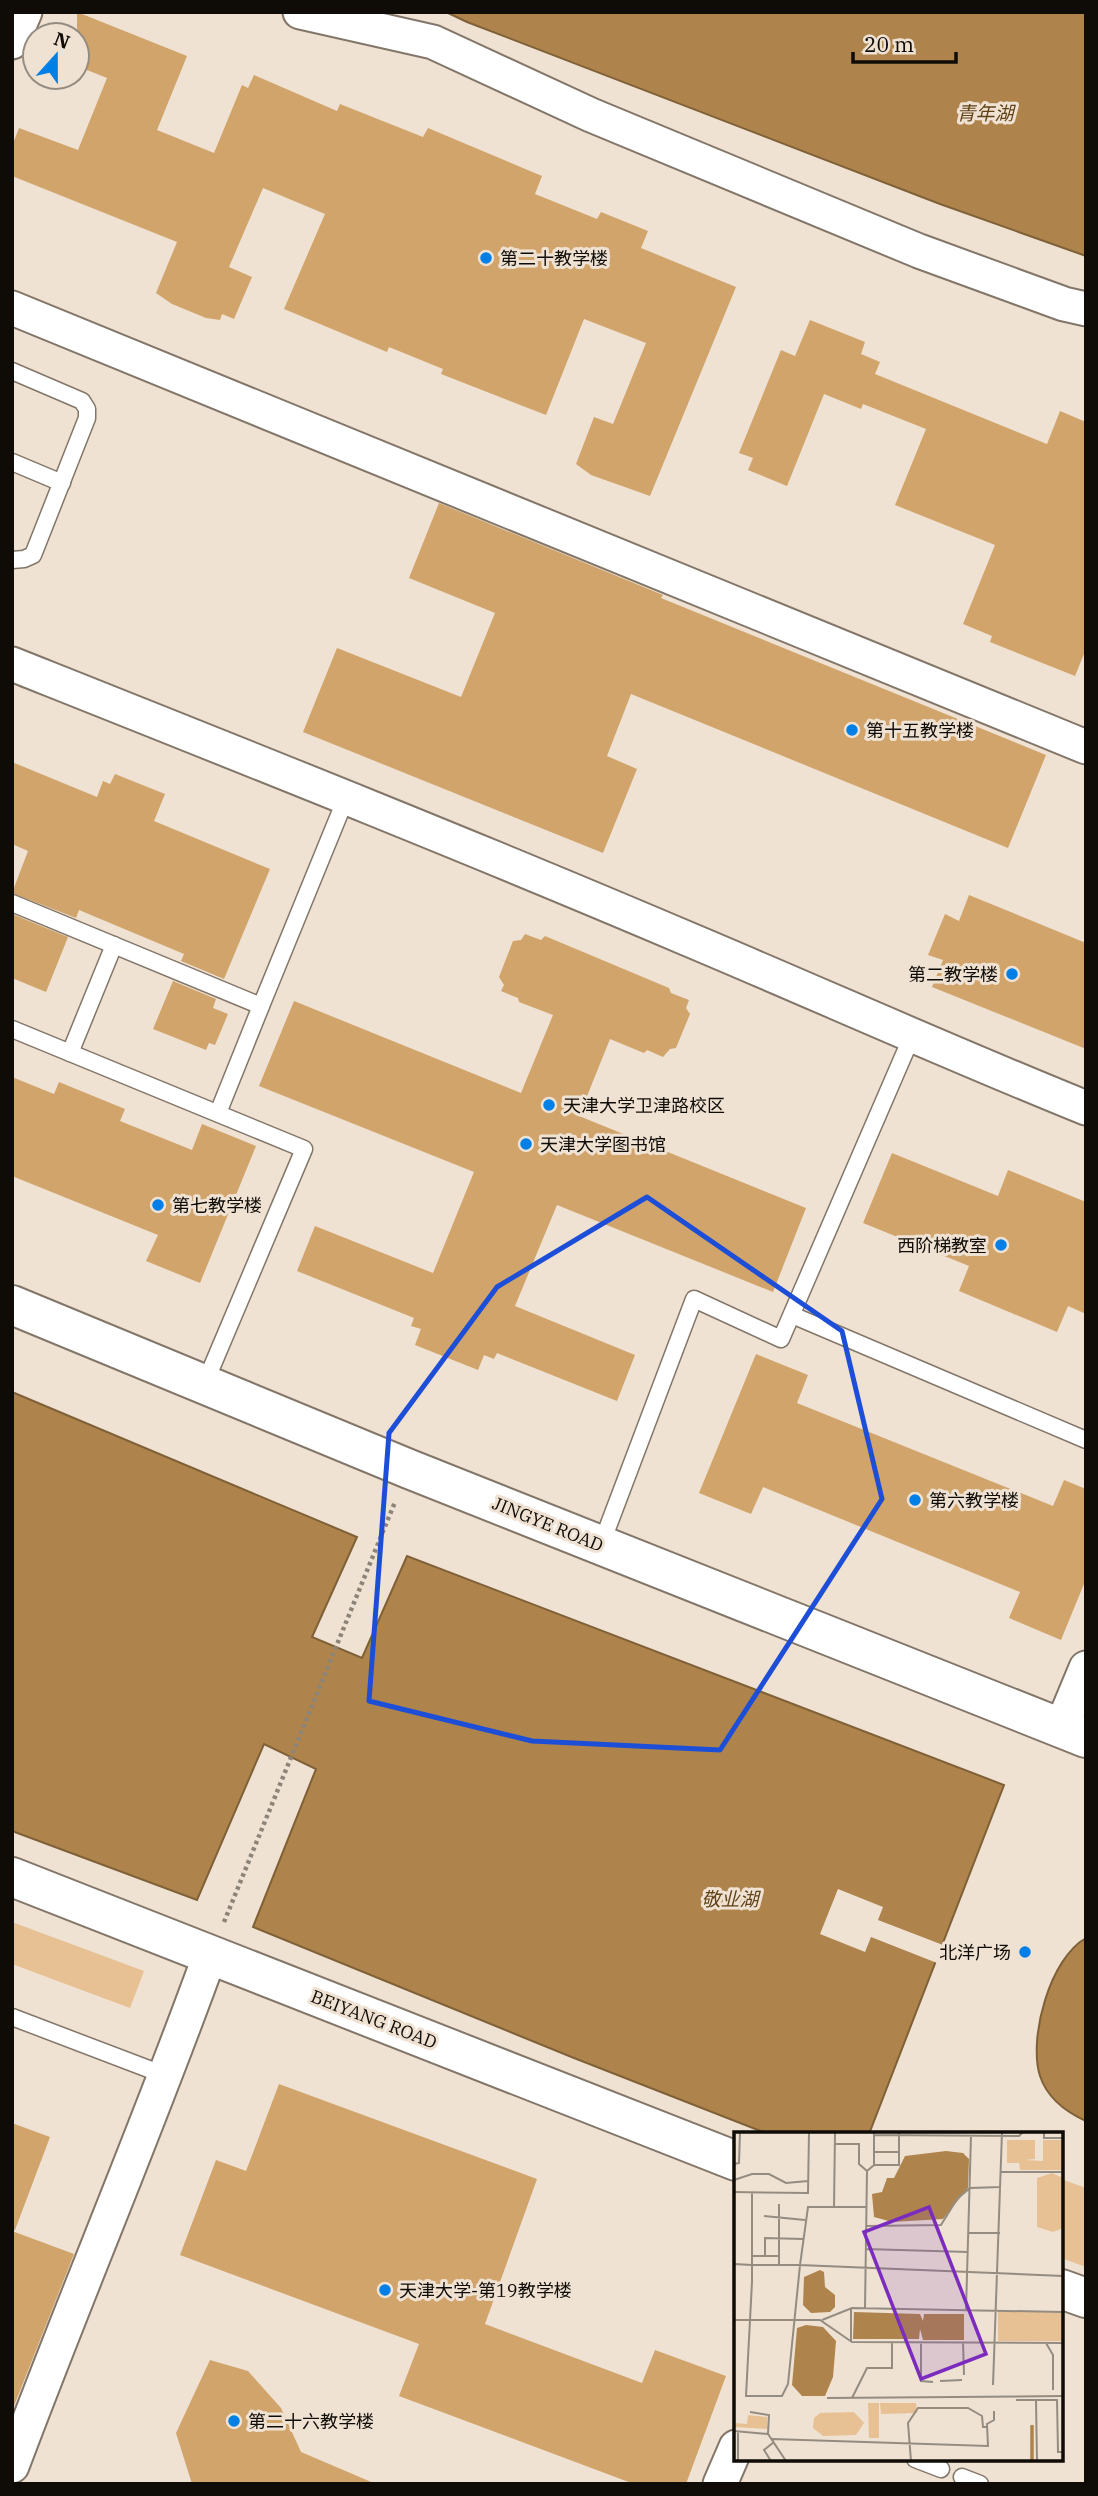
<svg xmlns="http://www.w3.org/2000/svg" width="1098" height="2496" viewBox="0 0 1098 2496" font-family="'IBM Plex Serif','Noto Sans SC',serif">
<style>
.green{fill:#e7c193}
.water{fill:#af844c;stroke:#7f6037;stroke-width:2}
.pier{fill:#efe2d3}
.building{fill:#d1a46b}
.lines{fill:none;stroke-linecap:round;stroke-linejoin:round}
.lane-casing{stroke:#827669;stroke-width:19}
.street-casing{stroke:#827669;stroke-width:37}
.secondary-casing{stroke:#827669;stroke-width:42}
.path{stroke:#8d8479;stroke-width:4.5;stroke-dasharray:3.5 3.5;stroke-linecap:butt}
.lane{stroke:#fff;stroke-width:16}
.street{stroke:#fff;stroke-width:33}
.secondary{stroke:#fff;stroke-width:38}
.marked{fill:none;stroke:#1d4ed8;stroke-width:5;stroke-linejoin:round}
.poi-dot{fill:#0080e6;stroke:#efe2d3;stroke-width:2.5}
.labels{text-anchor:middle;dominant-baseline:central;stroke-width:6;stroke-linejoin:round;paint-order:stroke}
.poi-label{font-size:18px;fill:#0f0b06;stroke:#efe2d3;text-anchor:start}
.street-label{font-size:18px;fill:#0f0b06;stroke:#efe2d3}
.water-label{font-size:19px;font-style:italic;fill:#614217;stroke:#efe2d3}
.inset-river{fill:none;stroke:#af844c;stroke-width:3.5}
.inset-road{fill:none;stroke:#958c81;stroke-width:2}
.view{fill:#7b2cbf;fill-opacity:0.15;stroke:#7b2cbf;stroke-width:3.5}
.inset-edge{fill:none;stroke:#0f0b06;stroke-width:3.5}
</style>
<rect width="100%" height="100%" fill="#efe2d3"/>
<g class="green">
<polygon points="12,1922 144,1971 130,2008 12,1964"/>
<polygon points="1061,2179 1086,2188 1086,2267 1061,2258"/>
</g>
<g class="water">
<polygon points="446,12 1086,12 1086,256 940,204 467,22"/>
<polygon points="12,1392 357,1537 312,1637 362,1658 407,1556 1004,1785 869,2134 768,2134 574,2058 253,1927 316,1769 264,1744 197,1900 12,1831"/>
<path d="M1086,1938V2121C1066,2112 1047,2097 1040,2076C1028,2038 1050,1958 1086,1938Z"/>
</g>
<polygon class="pier" points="838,1889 883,1907 878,1920 943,1945 937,1963 871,1937 865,1952 820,1934"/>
<g class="building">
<polygon points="77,12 187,56 157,130 214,153 242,85 248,88 254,75 337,111 340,104 423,137 428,128 542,176 535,194 597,219 601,212 648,231 641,248 736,287 650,496 591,475 576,464 594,417 613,424 646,343 584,319 546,415 441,374 443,369 389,347 387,352 284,309 325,214 263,188 229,267 252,277 234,319 222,314 220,320 206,318 172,304 156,293 177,242 12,176 12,146 19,128 78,150 107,78 77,66"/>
<polygon points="810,320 865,342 861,354 880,362 875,374 1047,444 1060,411 1086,422 1086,649 1075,676 990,642 992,636 963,624 995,545 895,505 926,429 863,404 861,409 824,394 787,486 748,470 753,458 739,453 781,350 795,356"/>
<polygon points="439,503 663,595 661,598 1046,755 1008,848 631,694 607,756 637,769 603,853 303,732 337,648 461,697 495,613 409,578"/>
<polygon points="12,762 97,797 103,781 110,784 115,774 165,794 154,821 270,869 224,979 181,961 184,954 79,910 76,918 12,893 28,851 12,844"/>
<polygon points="969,895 1086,943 1086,1049 932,987 943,960 928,955 945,914 959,921"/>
<polygon points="12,914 68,937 46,992 12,978"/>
<polygon points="525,934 541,940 545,936 669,988 671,993 689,1000 686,1008 690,1014 676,1048 670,1049 663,1057 647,1050 644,1053 610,1039 579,1116 806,1208 773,1292 557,1205 515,1306 635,1355 617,1401 497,1353 494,1359 484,1355 478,1370 415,1345 421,1329 411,1326 414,1318 297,1271 315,1226 433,1273 474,1172 259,1086 294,1001 521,1093 553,1015 519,1002 518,998 501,991 504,985 499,977 513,941 521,940"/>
<polygon points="173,981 216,999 213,1008 228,1014 215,1045 209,1043 206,1050 153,1029"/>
<polygon points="12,1077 54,1094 59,1082 125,1109 120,1121 192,1150 202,1124 256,1146 200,1283 146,1261 158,1235 12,1176"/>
<polygon points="892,1153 998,1196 1008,1170 1086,1202 1086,1314 1068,1306 1057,1332 959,1291 969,1266 863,1223"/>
<polygon points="756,1354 808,1375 797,1403 1053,1506 1064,1480 1086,1489 1086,1579 1061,1640 1009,1618 1020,1592 763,1487 751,1514 699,1493"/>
<polygon points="279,2084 537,2179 485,2324 642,2383 655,2350 726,2376 686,2484 634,2484 399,2396 419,2344 180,2255 216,2160 246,2171"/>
<polygon points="12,2123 50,2137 15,2230 12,2230"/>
<polygon points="12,2231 74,2254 12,2411"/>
<polygon points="210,2360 248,2371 281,2408 301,2452 376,2484 192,2484 176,2433"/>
</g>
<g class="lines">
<g class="lane-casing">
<g id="lane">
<polyline points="12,371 82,401 87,409 87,418 33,555 24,559 12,560"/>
<polyline points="12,462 62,483"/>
<polyline points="12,903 261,1006 346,798"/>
<polyline points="12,1029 304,1149 205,1383"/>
<polyline points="70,1053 114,945"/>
<polyline points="218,1113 261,1006"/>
<polyline points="792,1315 1086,1440"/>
<polyline points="601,1545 694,1299 781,1339 912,1036"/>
<polyline points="12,2017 167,2076"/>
<polyline points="915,2459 941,2469"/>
<polyline points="962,2477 980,2484"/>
</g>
</g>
<g class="street-casing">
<g id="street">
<polyline points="300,12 433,42 591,115 919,251 1064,304 1086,309"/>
<polyline points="12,42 25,12"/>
<polyline points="12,308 1086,747"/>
<path d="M12,664C238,754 465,844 688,939C821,995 952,1054 1086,1108"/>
<polyline points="1061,1728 1086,1668"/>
<path d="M12,2466C76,2295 148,2127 210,1955"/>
<polyline points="720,2484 736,2447"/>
</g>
</g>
<g class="secondary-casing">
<g id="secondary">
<polyline points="12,1305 409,1469 1086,1738"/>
<polyline points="12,1877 736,2161"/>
<polyline points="1061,2289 1086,2298"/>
</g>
</g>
<polyline class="path" points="224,1922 395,1502"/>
<use href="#lane" class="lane"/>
<use href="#street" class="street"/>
<use href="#secondary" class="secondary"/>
</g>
<path class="marked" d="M647,1197L842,1331L882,1499L720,1750L532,1741L369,1701L389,1433L497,1287Z"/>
<g class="poi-dot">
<circle cx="486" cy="258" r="7"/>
<circle cx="852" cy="730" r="7"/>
<circle cx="1012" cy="974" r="7"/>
<circle cx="549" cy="1105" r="7"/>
<circle cx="526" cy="1144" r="7"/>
<circle cx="158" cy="1205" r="7"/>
<circle cx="1001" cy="1245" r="7"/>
<circle cx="915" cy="1500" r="7"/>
<circle cx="1025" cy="1952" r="7"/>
<circle cx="385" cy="2290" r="7"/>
<circle cx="234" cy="2421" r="7"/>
</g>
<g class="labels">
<g class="poi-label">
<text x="500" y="258">第二十教学楼</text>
<text x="866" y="730">第十五教学楼</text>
<text x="998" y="974" text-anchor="end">第二教学楼</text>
<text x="563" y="1105">天津大学卫津路校区</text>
<text x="540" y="1144">天津大学图书馆</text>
<text x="172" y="1205">第七教学楼</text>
<text x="987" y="1245" text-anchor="end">西阶梯教室</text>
<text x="929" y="1500">第六教学楼</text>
<text x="1011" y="1952" text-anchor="end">北洋广场</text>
<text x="399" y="2290">天津大学-第19教学楼</text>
<text x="248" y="2421">第二十六教学楼</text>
</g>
<g class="street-label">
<text transform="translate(548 1524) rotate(22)">JINGYE ROAD</text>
<text transform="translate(374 2019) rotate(21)">BEIYANG ROAD</text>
</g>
<g class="water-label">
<text x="985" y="113">青年湖</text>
<text x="730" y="1899">敬业湖</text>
</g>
</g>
<g transform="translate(734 2132)">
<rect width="329" height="329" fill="#efe2d3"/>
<path d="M273,8H301V27L291,28L309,29V8H329V38H286L285,31H273ZM318,41L329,46V96L319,100L303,95V46ZM264,179L329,180V209H264ZM134,271H145V306H135ZM146,271H182L183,281L147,282ZM120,280L130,291L122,303L89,304L79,296L80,286L86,281ZM14,283L33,285L34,297L0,295V291L13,292Z" fill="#e7c193"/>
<path d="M212,19L229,21L235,27L234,56L209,87L158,90L140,85L138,62L148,60L153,46H160L171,24ZM86,138L90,140L91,155L101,163V175L96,180L77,181L69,173L70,145ZM120,180L186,182L189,189L190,182H230V208H189L186,197L185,207H119ZM72,193L89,195L102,209L99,245L91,264H68L58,253L63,196Z" fill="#af844c"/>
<path class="inset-river" d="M298,329V293"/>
<path class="inset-road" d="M310,0V6H329M140,3L285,4L289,0M101,12H125V32L133,39L131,176M140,20H165V0M0,32L5,31L6,0M140,33H165V20M133,39L140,33V1M267,40H329M0,48L18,42H35L52,51L74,49M0,60L74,61L75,0M45,72V133M100,75L101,0M132,75H74L66,133L329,144M30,84L71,88M132,94L207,93L223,67L236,56L267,55M235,101H266M131,117L234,120M18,124H45M31,124V106L69,107M0,132L18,133H66L54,252L48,264H12L18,150V60M232,178L237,4M0,188H86L118,210L329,211M88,188L118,176L329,180M117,209V176M187,210V249L199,250M229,210L230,243M312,211L319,223V258M206,249L228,248M259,253L268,0M93,266L329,264M118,266L133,236H158V210M282,268H323L324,320H329M302,268L303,329M16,280L35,283L34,302M0,299L34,302L52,329M38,307L254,314L253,292L260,288V279M4,329V299M37,329L30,318L40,310M177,329L174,291L184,276H234L248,284L249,295H253"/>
<path class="view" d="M195,75L252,222L187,247L130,100Z"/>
<rect width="329" height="329" class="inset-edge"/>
</g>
<rect width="1098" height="2496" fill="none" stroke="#0f0b06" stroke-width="28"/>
<g transform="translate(56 56) rotate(21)"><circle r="33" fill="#efe2d3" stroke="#958c81" stroke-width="2"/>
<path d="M0-5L12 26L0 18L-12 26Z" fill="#0080e6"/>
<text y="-10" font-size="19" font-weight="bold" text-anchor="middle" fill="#0f0b06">N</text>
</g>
<path d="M853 52v10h103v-10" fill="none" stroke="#0f0b06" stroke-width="3.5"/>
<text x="864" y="52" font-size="21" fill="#0f0b06" stroke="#efe2d3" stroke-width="5" paint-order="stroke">20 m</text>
</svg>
